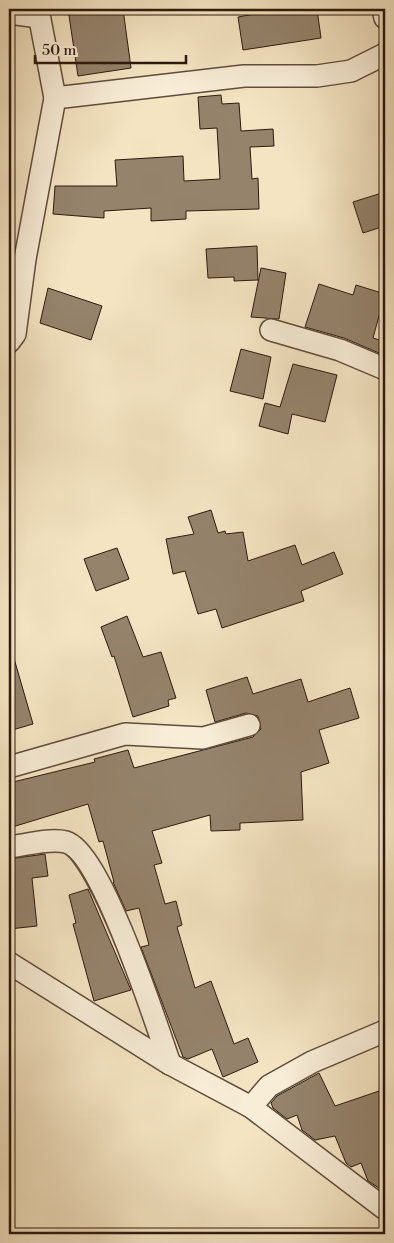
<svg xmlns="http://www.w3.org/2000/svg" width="394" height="1243" viewBox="0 0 394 1243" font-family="'Libre Bodoni',serif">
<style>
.building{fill:#95836c;stroke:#2e190f}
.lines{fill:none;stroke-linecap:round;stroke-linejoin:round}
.street-casing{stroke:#604c3c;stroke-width:24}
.street{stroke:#f8edd7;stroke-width:21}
</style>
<rect width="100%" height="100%" fill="#f4e4c2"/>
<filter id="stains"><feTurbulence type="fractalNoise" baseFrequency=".004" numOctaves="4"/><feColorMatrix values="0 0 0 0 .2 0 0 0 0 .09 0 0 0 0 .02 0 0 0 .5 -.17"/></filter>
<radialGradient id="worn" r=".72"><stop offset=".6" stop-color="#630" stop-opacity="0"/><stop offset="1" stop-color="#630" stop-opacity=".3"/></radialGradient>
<g class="building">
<polygon points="68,9 123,9 131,68 78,76"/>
<polygon points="317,9 321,38 243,50 238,17 277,10 277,14"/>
<polygon points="221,95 222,104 239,103 241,131 273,129 274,146 250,147 252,179 258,178 259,209 186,211 186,219 151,221 151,208 104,211 104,218 53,214 55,186 117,186 115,160 183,156 184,181 220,179 217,128 200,129 198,97"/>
<polygon points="385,192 385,226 363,233 353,202"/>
<polygon points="257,246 258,280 234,281 234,277 208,278 206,249"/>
<polygon points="261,268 286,273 279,319 251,317"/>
<polygon points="319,284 353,295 356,285 385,294 373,338 383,341 379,353 344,338 305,327"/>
<polygon points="48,288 102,306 91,340 40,323"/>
<polygon points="241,349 271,357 263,399 230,391"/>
<polygon points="293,364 337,375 325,422 292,414 288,434 259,426 265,403 280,407"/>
<polygon points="211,510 218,533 225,531 226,534 243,532 248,561 295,545 302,565 334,552 343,574 301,591 304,601 222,628 216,609 198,614 185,571 173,574 166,539 194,534 188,517"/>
<polygon points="117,548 129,579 96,591 84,559"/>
<polygon points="127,616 143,657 161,652 176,698 168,700 169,706 133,717 114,656 112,657 101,627"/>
<polygon points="9,655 13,655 33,724 9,731"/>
<polygon points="247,677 253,694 301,679 308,702 350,688 359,718 319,730 329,763 301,772 303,820 240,823 240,830 211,831 210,815 152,831 162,863 154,865 165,904 176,901 182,925 177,927 195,988 211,981 234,1044 248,1038 258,1062 223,1077 212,1049 188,1059 183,1057 141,947 149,945 139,908 126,911 113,882 114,882 103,841 99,842 88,804 9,828 9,783 95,762 94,759 128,750 134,768 253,737 261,729 258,716 246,713 215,722 206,690"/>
<polygon points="45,854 48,876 32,878 37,926 9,929 9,859"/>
<polygon points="88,889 131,990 94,1001 73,924 76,923 69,895"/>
<polygon points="319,1073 335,1106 385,1089 385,1186 379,1188 368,1181 361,1163 351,1167 346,1163 335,1136 315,1140 302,1130 297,1115 287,1119 273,1108 271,1103 277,1096"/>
</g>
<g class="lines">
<g class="street-casing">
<g id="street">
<polyline points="383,9 385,18"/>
<polyline points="9,13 39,17"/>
<polyline points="55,98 244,76 317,76 351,71 385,54"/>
<polyline points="271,330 340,350 385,369"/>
<polyline points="9,342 15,334 25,259 55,98 38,9"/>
<polyline points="9,767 125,734 203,738 249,725"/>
<path d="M9,847C26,845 49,838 66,842C101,852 157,1026 170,1064"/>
<polyline points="9,963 170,1064 251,1107 385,1209"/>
<polyline points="251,1107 269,1086 312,1062 385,1031"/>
</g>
</g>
<use href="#street" class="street"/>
</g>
<rect width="394" height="1243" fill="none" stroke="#f4e4c2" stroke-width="30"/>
<rect x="10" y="10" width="374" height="1223" fill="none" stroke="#2e190f" stroke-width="2.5"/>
<rect x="15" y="15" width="364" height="1213" fill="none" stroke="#2e190f"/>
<path d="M35 55v8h151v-8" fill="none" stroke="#2e190f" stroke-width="2.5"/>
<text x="42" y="55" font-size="15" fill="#2e190f" stroke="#f8edd7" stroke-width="4" paint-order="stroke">50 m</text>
<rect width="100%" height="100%" filter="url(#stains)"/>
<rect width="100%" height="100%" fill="url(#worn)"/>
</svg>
